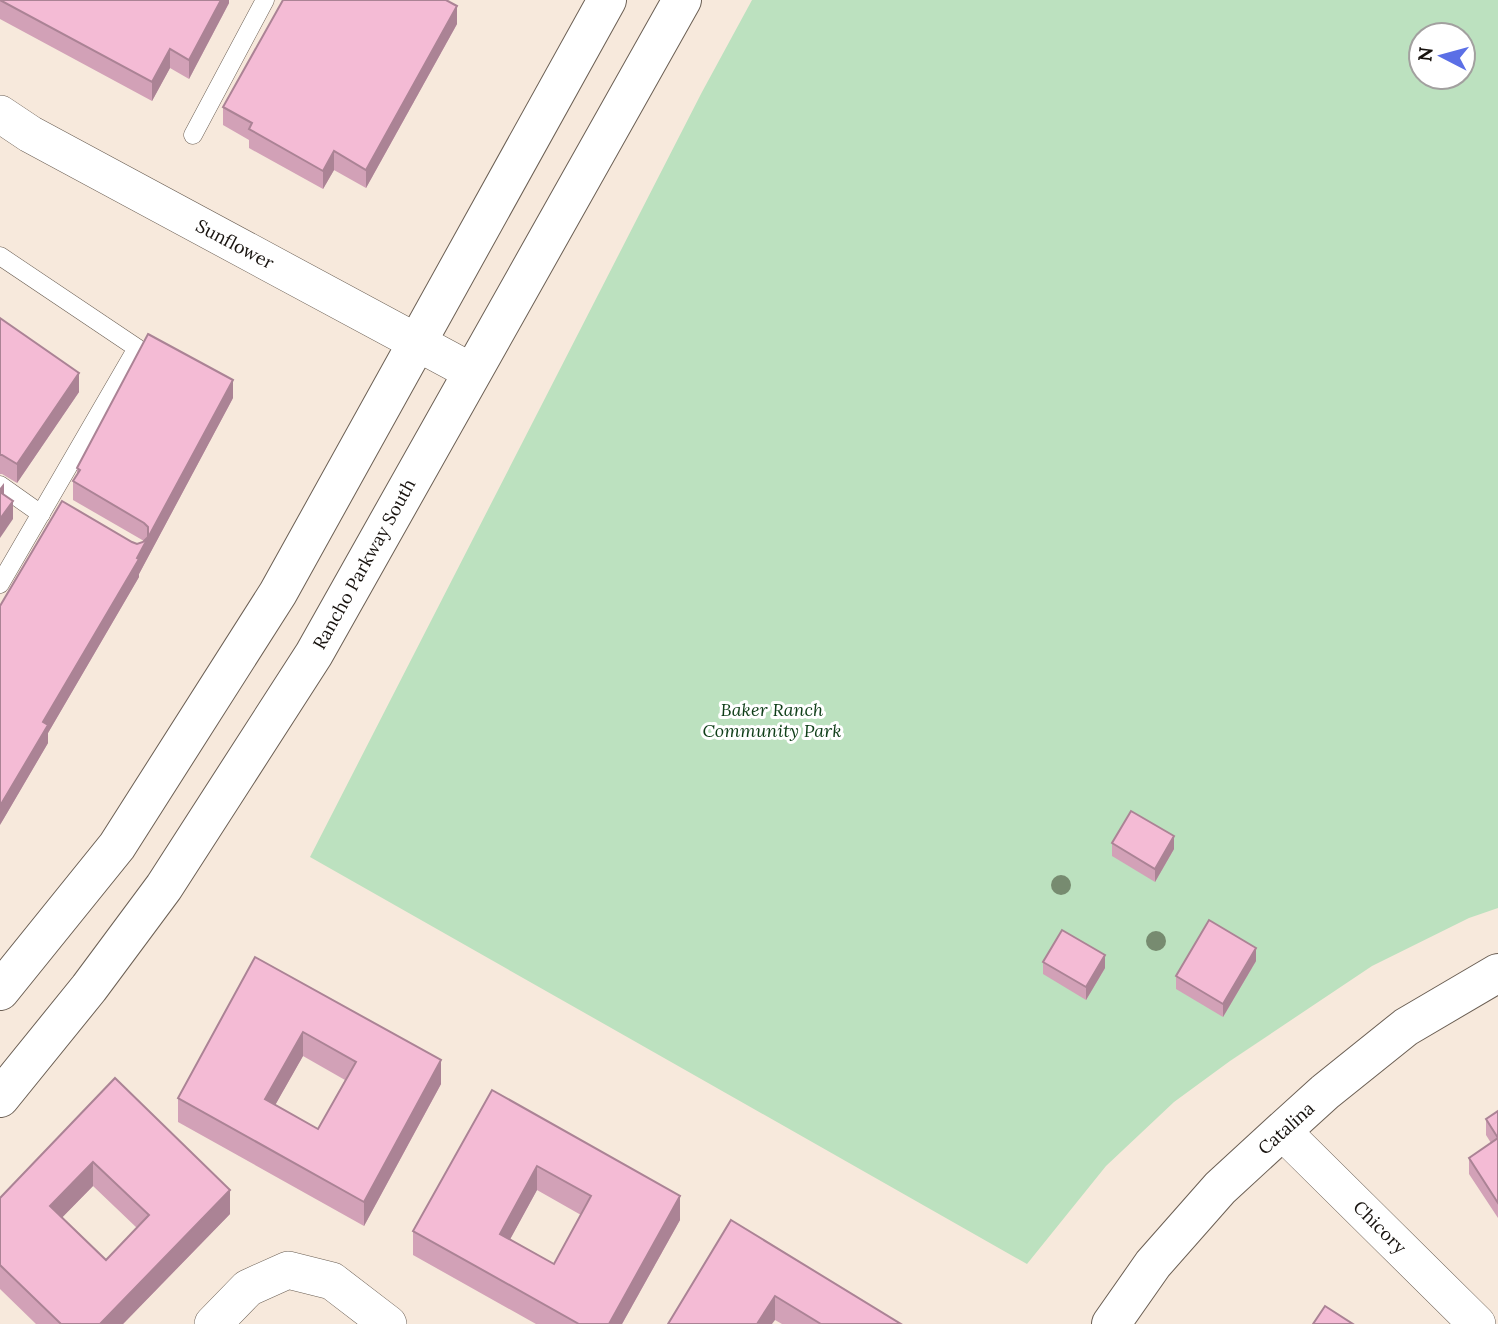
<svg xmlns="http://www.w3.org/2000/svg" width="1498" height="1324" viewBox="0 0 1498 1324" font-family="Lora,serif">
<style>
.green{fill:#bce1bf;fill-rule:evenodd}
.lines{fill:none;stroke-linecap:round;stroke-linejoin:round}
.service-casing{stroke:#6b5f54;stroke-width:19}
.minor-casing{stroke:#6b5f54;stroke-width:38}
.tertiary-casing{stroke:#6b5f54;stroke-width:40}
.service{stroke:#fff;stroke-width:18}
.minor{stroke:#fff;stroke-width:37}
.tertiary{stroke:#fff;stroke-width:38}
.tree{fill:#778b70}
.wall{fill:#d2a1b7;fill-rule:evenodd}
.shaded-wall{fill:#ab8395}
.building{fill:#f4bbd5;stroke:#ab8395;stroke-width:2;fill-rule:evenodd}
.labels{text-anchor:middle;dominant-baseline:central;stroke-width:6;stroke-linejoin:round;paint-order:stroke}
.street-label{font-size:18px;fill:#17120e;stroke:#fff}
.park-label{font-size:18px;font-style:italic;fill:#0f3e18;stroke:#fff}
</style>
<rect width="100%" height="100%" fill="#f7e9dc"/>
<path class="green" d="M752,0H1498V908L1469,918L1372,966L1230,1061L1174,1102L1106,1166L1027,1264L310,857L702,92ZM1421,35H1463V77H1421Z"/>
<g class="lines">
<g class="service-casing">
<g id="service">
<polyline points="193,135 265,0"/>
<polyline points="0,256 137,348 0,584"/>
<polyline points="0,485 41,514"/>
</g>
</g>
<g class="minor-casing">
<g id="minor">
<polyline points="0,114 30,134 472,372"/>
<polyline points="1282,1131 1477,1324"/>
<polyline points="213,1324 248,1288 288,1270 332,1281 388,1324"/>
</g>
</g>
<g class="tertiary-casing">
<g id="tertiary">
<polyline points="0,991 117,846 278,593 607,0"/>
<polyline points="0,1098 89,988 164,887 314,654 682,0"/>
<polyline points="1111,1324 1153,1264 1220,1188 1282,1131 1325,1092 1406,1027 1498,973"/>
</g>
</g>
<use href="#service" class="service"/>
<use href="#minor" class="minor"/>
<use href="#tertiary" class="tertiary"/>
</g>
<g class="tree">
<circle cx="1061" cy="885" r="10"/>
<circle cx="1156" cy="941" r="10"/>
</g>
<g class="wall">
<polygon points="0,0 229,0 229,3 189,79 170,68 152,101 0,19"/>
<polygon points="457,24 366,188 334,170 323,189 249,148 249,140 223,125 223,107"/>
<polygon points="0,318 79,392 17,483 2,474 0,474"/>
<polygon points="233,398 139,574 139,577 48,733 48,743 0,825 132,542 137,544 144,541 73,500 73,481 77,475 77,468"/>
<polygon points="1112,843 1174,849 1155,882 1112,856"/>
<path d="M255,957L441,1084L364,1226L178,1122V1098ZM303,1056L345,1080L318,1129L275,1105Z"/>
<polygon points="1256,961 1223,1017 1176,989 1176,976"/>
<polygon points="1043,962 1105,968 1086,1000 1043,974"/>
<path d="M115,1078L230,1214L123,1324H36L0,1289V1198ZM93,1186L137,1228L106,1260L62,1217Z"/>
<path d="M492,1090L680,1220L622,1324H536L413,1255V1231ZM537,1190L581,1215L554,1264L510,1239Z"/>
<polygon points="1498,1111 1498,1218 1469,1174 1469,1158 1491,1143 1486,1135 1486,1119"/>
<polygon points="731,1220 901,1324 782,1324 775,1320"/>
</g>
<g class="shaded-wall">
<polygon points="221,0 229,0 229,3 189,79 189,60"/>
<polygon points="457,6 457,24 366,188 366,170"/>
<polygon points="170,49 170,68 152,101 152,82"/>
<polygon points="334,151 334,170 323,189 323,171"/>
<polygon points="79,373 79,392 17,483 17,464"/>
<polygon points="233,380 233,398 139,574 139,577 48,733 48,743 0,825 0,806 43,722 137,558"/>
<polygon points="4,483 4,501 0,507 0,488"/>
<polygon points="13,501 13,519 0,538 0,519"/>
<polygon points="1174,836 1174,849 1155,882 1155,869"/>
<polygon points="1256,948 1256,961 1223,1017 1223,1004"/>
<polygon points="1105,955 1105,968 1086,1000 1086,987"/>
<polygon points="303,1032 303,1056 265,1123 265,1099"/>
<polygon points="441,1060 441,1084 364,1226 364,1202"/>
<polygon points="93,1162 93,1186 50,1230 50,1206"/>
<polygon points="537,1166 537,1190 500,1258 500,1234"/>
<polygon points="230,1190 230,1214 123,1324 100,1324"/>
<polygon points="680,1196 680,1220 622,1324 609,1324"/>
<polygon points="775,1296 775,1320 772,1324 757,1324"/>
</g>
<g class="building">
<polygon points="0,0 221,0 189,60 170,49 152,82"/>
<polygon points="283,0 446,0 457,6 366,170 334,151 323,171 249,129 252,123 223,107"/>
<polygon points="0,318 79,373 17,464 2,455 0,455"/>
<polygon points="148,334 233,380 137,558 139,559 43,722 48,725 0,806 0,606 62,501 132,542 137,544 143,542 148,537 148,527 144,523 73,481 80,470 77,468"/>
<polygon points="0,492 13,501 0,519"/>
<polygon points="1131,811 1174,836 1155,869 1112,843"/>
<polygon points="1209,920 1256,948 1223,1004 1176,976"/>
<polygon points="1062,930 1105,955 1086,987 1043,962"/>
<path d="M255,957L441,1060L364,1202L178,1098ZM303,1032L356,1062L318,1129L265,1099Z"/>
<path d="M115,1078L230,1190L100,1324H61L0,1265V1198ZM93,1162L149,1215L106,1260L50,1206Z"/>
<path d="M492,1090L680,1196L609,1324H579L413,1231ZM537,1166L591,1196L554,1264L500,1234Z"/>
<polygon points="1498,1111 1498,1138 1486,1119"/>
<polygon points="1498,1138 1498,1203 1469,1158"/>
<polygon points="731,1220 901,1324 821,1324 775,1296 757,1324 668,1324"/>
<polygon points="1325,1306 1353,1324 1313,1324"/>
</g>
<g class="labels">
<g class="street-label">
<text transform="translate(235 244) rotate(28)">Sunflower</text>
<text transform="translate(364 564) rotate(-61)">Rancho Parkway South</text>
<text transform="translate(1286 1128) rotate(-42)">Catalina</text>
<text transform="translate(1380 1227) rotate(45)">Chicory</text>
</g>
<g class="park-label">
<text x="772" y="709">Baker Ranch<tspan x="772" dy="21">Community Park</tspan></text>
</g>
</g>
<g transform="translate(1442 56) rotate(276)"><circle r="33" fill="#ffffff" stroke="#a2a09f" stroke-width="2"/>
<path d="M0-5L12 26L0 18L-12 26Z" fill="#5b6fe6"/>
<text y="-10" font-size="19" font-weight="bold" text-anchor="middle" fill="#17120e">N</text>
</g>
</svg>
